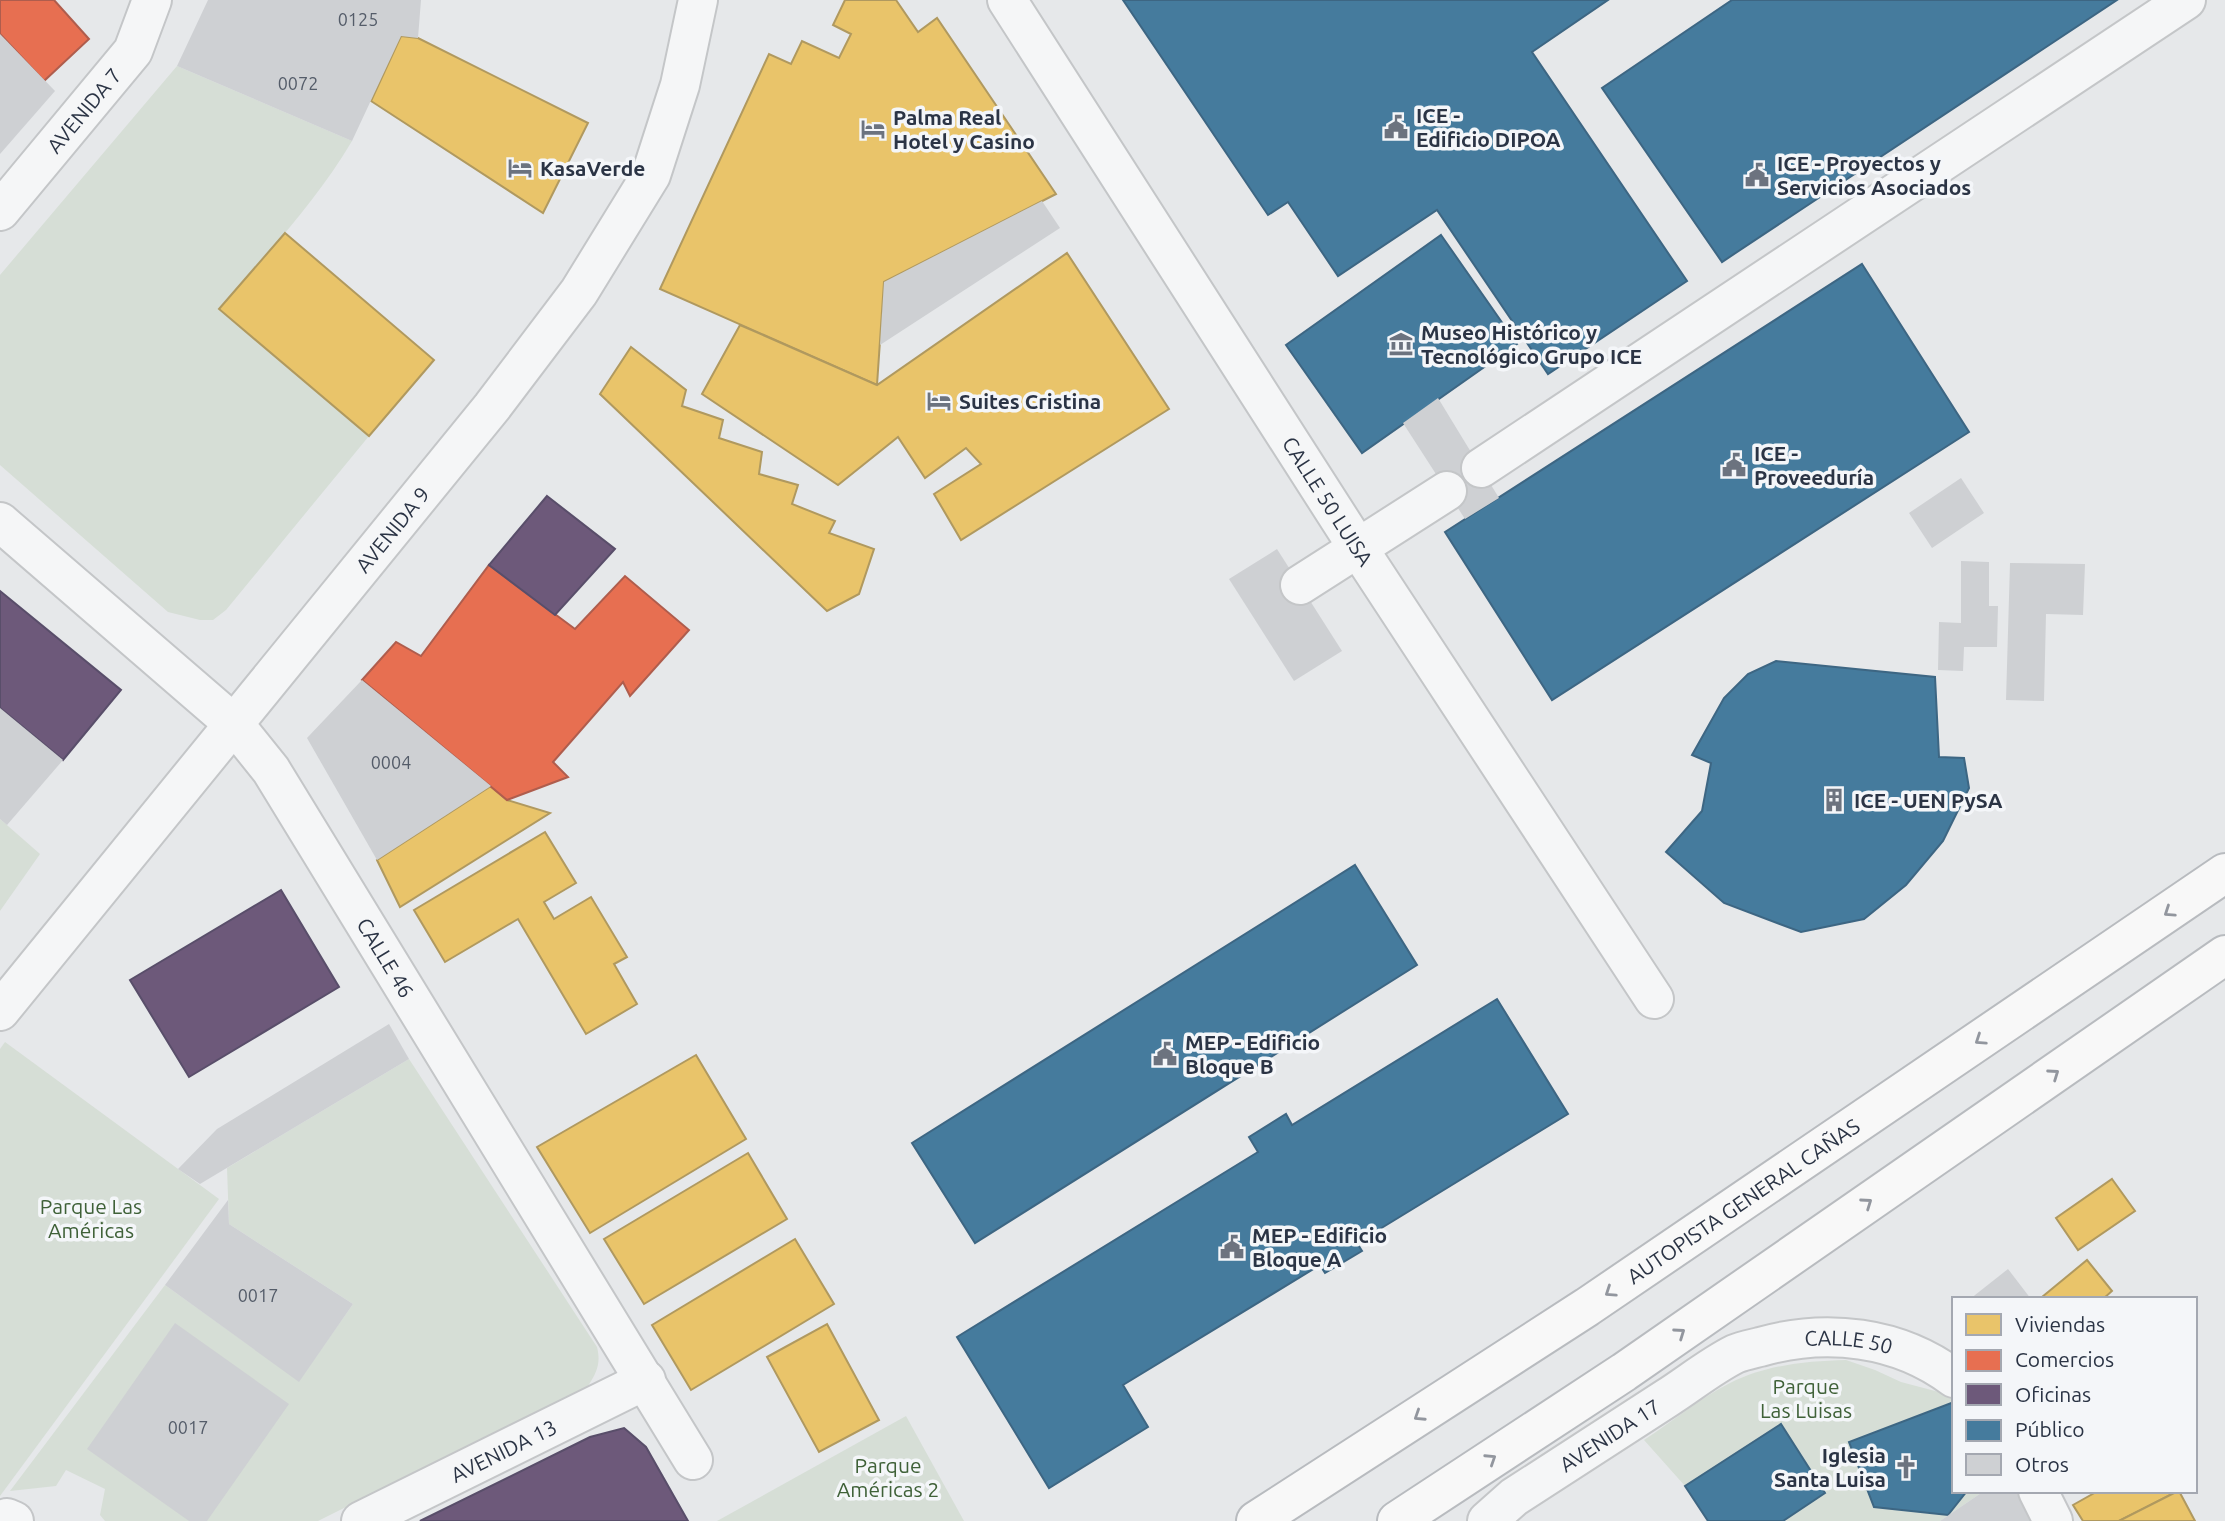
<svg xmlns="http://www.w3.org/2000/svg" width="2225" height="1521" viewBox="0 0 2225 1521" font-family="Ubuntu,sans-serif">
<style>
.green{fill:#d6ded6}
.homes{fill:#e9c46a;stroke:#b0995f;stroke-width:2}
.shops{fill:#e76f51;stroke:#af5d4d;stroke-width:2}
.offices{fill:#6d597a;stroke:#594e6a;stroke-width:2}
.public{fill:#457b9d;stroke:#3d6683;stroke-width:2}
.building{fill:#ced0d3}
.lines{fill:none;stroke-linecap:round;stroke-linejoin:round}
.minor-casing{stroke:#c4c6c8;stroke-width:42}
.highway-casing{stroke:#b8bbbf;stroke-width:42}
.minor{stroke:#f5f6f7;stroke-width:38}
.highway{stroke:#f8f8f8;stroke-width:38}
.oneway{stroke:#92969e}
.labels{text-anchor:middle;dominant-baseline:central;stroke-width:7;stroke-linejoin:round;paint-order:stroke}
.number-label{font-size:18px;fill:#545c69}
.street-label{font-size:21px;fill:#2b3445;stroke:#f4f6f9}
.poi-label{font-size:21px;font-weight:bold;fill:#2b3445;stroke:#f4f6f9;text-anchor:start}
.park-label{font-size:21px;fill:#3f6138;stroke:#f4f6f9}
</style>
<rect width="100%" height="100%" fill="#e6e8ea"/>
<g class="green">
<path d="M177,66L352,141C316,202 265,255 220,309L369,436L226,610L213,620H200L168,612L0,465V275Z"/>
<polygon points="0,819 40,854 0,911"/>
<polygon points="5,1042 219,1199 0,1496 0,1049"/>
<path d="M409,1059L597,1347C601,1363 597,1372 588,1386L318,1521H105L100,1515L105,1489L66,1470L56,1486L10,1491L165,1285L299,1381L353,1304L229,1224L227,1168Z"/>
<path d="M1846,1360L1875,1370L1901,1382L1954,1396V1402L1849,1442L1874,1507L1948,1515L1967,1491H1984L1940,1521H1783L1825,1493L1781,1424L1685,1486L1644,1440C1672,1422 1700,1398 1730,1383C1766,1365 1806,1361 1846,1360Z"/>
<polygon points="906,1416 964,1521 717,1521"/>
</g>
<g class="homes">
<polygon points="845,0 896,0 918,32 937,18 1056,194 884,282 877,385 660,289 769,54 791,64 802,41 839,58 851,34 833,25"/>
<polygon points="401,36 418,38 588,123 543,213 371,101"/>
<polygon points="285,233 434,360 369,436 219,309"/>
<polygon points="1067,253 1169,409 961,540 934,494 981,464 966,448 925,478 898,437 838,485 702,394 740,325 877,385"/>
<polygon points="631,347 686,390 682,406 723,420 719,438 762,452 759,474 798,485 792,504 835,521 829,533 874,549 859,594 827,611 600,394"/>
<polygon points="491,786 507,800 550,813 400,907 377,860"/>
<polygon points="545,832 576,883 544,902 554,919 591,897 627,957 614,964 637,1004 586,1034 518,919 445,962 414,910"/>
<polygon points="696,1055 746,1139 590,1233 537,1147"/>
<polygon points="748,1153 787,1219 644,1304 604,1239"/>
<polygon points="2112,1179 2135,1211 2078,1250 2056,1218"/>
<polygon points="795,1239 834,1304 691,1390 652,1325"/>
<polygon points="2087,1260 2112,1291 2103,1299 2043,1299 2042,1297"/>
<polygon points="827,1324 879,1420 819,1452 767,1357"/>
<polygon points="2098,1491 2178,1491 2119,1521 2083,1521 2073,1505"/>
<polygon points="2179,1491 2195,1521 2119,1521 2178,1491"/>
</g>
<g class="shops">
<polygon points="0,0 54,0 89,39 44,81 0,34"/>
<polygon points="489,565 575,629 625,576 689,630 630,696 623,682 553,762 568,777 507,800 362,680 396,642 421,656"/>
</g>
<g class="offices">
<polygon points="547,496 615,549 555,615 489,565"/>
<polygon points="0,591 121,690 63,760 0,708"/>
<polygon points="281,890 339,987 189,1077 130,980"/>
<polygon points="624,1428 646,1447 688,1521 420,1521 590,1437"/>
</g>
<g class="public">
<polygon points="1123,0 1608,0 1532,52 1687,281 1548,374 1437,210 1338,276 1288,202 1268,215"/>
<polygon points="1732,0 2117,0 1722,262 1602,88"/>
<polygon points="1441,235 1517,344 1362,453 1286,345"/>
<polygon points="1862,264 1969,432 1552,700 1445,532"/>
<polygon points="1776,661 1935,677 1939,757 1964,758 1969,788 1943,841 1906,885 1864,919 1801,932 1724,903 1666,852 1702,811 1711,763 1692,755 1724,698 1748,674"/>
<polygon points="1355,865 1417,965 975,1243 912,1143"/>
<polygon points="1497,999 1568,1114 1357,1243 1362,1251 1325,1273 1320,1265 1123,1385 1148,1427 1049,1488 957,1337 1258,1152 1249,1137 1286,1114 1292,1125"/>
<polygon points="1954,1402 1954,1491 1967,1491 1948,1515 1874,1507 1849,1442"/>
<polygon points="1781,1424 1825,1493 1783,1521 1708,1521 1685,1486"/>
</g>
<g class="building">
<polygon points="208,0 421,0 418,38 401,36 352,141 177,66"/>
<polygon points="0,34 55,91 0,154"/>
<polygon points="1042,201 1060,228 880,345 884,282"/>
<polygon points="1438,398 1499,498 1465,519 1403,423"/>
<polygon points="1961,478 1984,513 1932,548 1909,513"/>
<polygon points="1277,549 1342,651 1294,681 1229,579"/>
<polygon points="1961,561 1989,562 1989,606 1998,606 1997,647 1964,647 1963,671 1938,670 1939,622 1961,623"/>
<polygon points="2010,563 2085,564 2083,615 2046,614 2044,701 2006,700"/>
<polygon points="362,680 491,786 377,860 307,738"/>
<polygon points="0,708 63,760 7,825 0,819"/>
<polygon points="389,1024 409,1059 200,1184 178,1169 217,1129"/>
<polygon points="228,1200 229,1224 353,1304 299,1382 165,1285"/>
<polygon points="2008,1269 2031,1299 1970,1299"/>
<polygon points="175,1323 289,1404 207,1521 189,1521 87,1449"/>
<polygon points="1984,1491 2021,1491 2037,1521 1940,1521"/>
</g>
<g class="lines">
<g class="minor-casing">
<g id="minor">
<path id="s1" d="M1007,0L1358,548L1654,999"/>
<path id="s2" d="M0,211L133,51L152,0"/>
<polyline points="1481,468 2186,0"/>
<path id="s3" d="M0,522L234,724L271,770L693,1460"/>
<polyline points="1300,585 1447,491"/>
<path id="s4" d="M0,1011L492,407L579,292L651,175L680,85L698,0"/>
<polyline points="2038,1491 2053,1521"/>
<polyline points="7,1518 14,1521"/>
<path id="s5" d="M361,1521L646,1380"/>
<path id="s6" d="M1487,1521L1514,1497C1565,1464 1616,1431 1667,1398C1689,1384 1711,1366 1735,1354C1742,1351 1752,1349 1760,1347C1826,1328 1898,1336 1954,1378"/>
</g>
</g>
<g class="highway-casing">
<g id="highway">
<path id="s7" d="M1256,1521L1587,1307L2225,873"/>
<polyline points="1397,1521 1624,1372 2225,955"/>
</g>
</g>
<use href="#minor" class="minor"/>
<use href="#highway" class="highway"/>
</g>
<defs><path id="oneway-chevron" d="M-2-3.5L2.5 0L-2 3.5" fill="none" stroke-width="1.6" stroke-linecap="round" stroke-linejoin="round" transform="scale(1.75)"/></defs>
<g class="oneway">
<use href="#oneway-chevron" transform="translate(2169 912) rotate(146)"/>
<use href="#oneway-chevron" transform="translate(1980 1040) rotate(146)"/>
<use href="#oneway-chevron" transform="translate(2054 1074) rotate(-35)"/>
<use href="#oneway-chevron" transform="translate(1867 1203) rotate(-35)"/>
<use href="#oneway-chevron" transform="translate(1610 1292) rotate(146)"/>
<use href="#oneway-chevron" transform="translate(1680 1333) rotate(-35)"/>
<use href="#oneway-chevron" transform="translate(1419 1416) rotate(147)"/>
<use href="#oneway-chevron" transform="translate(1491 1459) rotate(-33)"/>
</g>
<defs>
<g id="civic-bare" transform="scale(1.89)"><path d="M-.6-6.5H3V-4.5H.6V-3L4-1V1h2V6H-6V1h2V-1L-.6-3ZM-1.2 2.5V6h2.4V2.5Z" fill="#6c737f" stroke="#f4f6f9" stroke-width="2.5" paint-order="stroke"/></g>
<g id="hotel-bare" transform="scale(1.89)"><path d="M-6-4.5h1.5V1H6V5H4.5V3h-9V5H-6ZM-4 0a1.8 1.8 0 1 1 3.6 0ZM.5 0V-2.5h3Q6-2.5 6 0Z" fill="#6c737f" stroke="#f4f6f9" stroke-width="2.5" paint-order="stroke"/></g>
<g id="museum-bare" transform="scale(1.89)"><path d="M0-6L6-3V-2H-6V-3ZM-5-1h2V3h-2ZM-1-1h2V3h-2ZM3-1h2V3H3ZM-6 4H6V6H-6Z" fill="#6c737f" stroke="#f4f6f9" stroke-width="2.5" paint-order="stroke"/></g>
<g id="building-bare" transform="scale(1.89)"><path d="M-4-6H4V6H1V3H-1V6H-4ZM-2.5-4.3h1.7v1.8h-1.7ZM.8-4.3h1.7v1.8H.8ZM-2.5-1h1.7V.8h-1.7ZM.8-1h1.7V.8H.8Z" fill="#6c737f" stroke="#f4f6f9" stroke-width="2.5" paint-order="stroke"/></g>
<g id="church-bare" transform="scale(1.89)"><path d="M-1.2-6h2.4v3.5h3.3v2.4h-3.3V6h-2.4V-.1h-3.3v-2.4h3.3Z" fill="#6c737f" stroke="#f4f6f9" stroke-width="2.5" paint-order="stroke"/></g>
</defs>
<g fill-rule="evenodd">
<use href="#civic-bare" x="1396" y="127"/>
<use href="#hotel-bare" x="873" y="129"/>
<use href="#hotel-bare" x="520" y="168"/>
<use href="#civic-bare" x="1757" y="175"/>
<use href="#museum-bare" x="1401" y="344"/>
<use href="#hotel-bare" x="939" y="401"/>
<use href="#civic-bare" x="1734" y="465"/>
<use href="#building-bare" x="1834" y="800"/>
<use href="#civic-bare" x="1165" y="1054"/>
<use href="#civic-bare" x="1232" y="1247"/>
<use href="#church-bare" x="1906" y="1467"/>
</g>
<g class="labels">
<g class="number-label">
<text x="358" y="19">0125</text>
<text x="298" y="83">0072</text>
<text x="391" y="762">0004</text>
<text x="258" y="1295">0017</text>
<text x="188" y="1427">0017</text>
</g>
<g class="street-label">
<text stroke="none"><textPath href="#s2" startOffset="131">AVENIDA 7</textPath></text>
<text stroke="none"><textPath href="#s1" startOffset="595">CALLE 50 LUISA</textPath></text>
<text stroke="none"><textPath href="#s4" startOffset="621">AVENIDA 9</textPath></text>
<text stroke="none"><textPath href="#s3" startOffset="588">CALLE 46</textPath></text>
<text stroke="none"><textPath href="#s7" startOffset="583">AUTOPISTA GENERAL CAÑAS</textPath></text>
<text stroke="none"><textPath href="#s6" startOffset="415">CALLE 50</textPath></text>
<text stroke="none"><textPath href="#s6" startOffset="150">AVENIDA 17</textPath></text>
<text stroke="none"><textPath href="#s5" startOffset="159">AVENIDA 13</textPath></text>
</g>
<g class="poi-label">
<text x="1416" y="115">ICE -<tspan x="1416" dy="24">Edificio DIPOA</tspan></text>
<text x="893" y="117">Palma Real<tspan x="893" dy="24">Hotel y Casino</tspan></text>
<text x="1777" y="163">ICE - Proyectos y<tspan x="1777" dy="24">Servicios Asociados</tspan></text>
<text x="540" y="168">KasaVerde</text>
<text x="1421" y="332">Museo Histórico y<tspan x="1421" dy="24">Tecnológico Grupo ICE</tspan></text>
<text x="959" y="401">Suites Cristina</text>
<text x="1754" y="453">ICE -<tspan x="1754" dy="24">Proveeduría</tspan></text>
<text x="1854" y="800">ICE - UEN PySA</text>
<text x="1185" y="1042">MEP - Edificio<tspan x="1185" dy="24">Bloque B</tspan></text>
<text x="1252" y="1235">MEP - Edificio<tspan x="1252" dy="24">Bloque A</tspan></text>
<text x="1886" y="1455" text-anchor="end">Iglesia<tspan x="1886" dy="24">Santa Luisa</tspan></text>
</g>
<g class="park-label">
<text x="91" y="1206">Parque Las<tspan x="91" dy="24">Américas</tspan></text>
<text x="1806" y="1386">Parque<tspan x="1806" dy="24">Las Luisas</tspan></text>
<text x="888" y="1465">Parque<tspan x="888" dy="24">Américas 2</tspan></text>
</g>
</g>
<rect x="1952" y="1297" width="245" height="196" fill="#f4f6f9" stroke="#a4a8b1" stroke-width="2"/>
<rect x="1966" y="1314" width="35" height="21" fill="#e9c46a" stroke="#a4a8b1" stroke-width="2"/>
<text x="2015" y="1332" font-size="21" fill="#2b3445">Viviendas</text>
<rect x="1966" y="1350" width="35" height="21" fill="#e76f51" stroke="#a4a8b1" stroke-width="2"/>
<text x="2015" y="1367" font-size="21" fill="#2b3445">Comercios</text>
<rect x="1966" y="1384" width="35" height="21" fill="#6d597a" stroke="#a4a8b1" stroke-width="2"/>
<text x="2015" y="1402" font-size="21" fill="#2b3445">Oficinas</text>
<rect x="1966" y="1420" width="35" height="21" fill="#457b9d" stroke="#a4a8b1" stroke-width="2"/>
<text x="2015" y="1437" font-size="21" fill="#2b3445">Público</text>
<rect x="1966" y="1454" width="35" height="21" fill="#ced0d3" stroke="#a4a8b1" stroke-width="2"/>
<text x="2015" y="1472" font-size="21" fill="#2b3445">Otros</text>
</svg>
